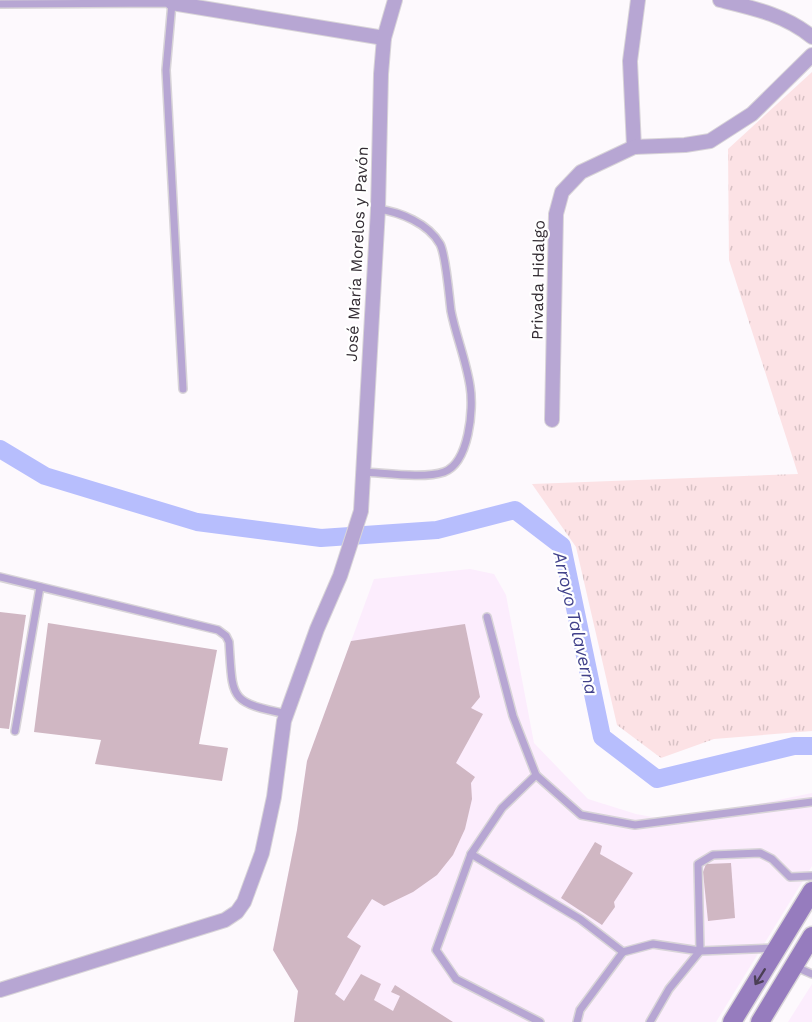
<svg xmlns="http://www.w3.org/2000/svg" width="812" height="1022" viewBox="0 0 812 1022" font-family="'Work Sans',sans-serif">
<style>
.built{fill:#fcedfd}
.grass{fill:url(#grass-tufts)}
.lines{fill:none;stroke-linecap:round;stroke-linejoin:round}
.canal{stroke:#b7befd;stroke-width:18}
.building{fill:#d0b7c3}
.lane-casing{stroke:#d8d4d8;stroke-width:10}
.street-casing{stroke:#d8d4d8;stroke-width:16}
.secondary-casing{stroke:#d8d4d8;stroke-width:21}
.lane{stroke:#b7a6d3;stroke-width:7}
.street{stroke:#b7a6d3;stroke-width:14}
.secondary{stroke:#967cbe;stroke-width:18}
.oneway{stroke:#4b3f55}
.labels{text-anchor:middle;dominant-baseline:central;stroke-width:4.5;stroke-linejoin:round;paint-order:stroke}
.street-label{font-size:16px;fill:#322b32;stroke:#fff}
.water-label{font-size:18px;font-style:italic;fill:#42428b;stroke:#fff}
</style>
<defs>
<pattern id="grass-tufts" width="24" height="20" patternUnits="userSpaceOnUse" patternTransform="scale(1.5)"><rect width="24" height="20" fill="#fce2e5"/><path d="M3 7l-1-3M5 7V3M7 7l1-3M15 17l-1-3M17 17v-4M19 17l1-3" fill="none" stroke="#d8c2c5"/></pattern>
</defs>
<rect width="100%" height="100%" fill="#fdf9fd"/>
<g class="built">
<polygon points="470,569 494,574 506,595 534,743 588,799 636,814 674,821 812,793 812,866 716,1022 294,1022 298,991 273,950 297,830 307,761 374,579"/>
<polygon points="812,984 812,1022 788,1022"/>
</g>
<polygon class="grass" points="812,72 812,731 714,739 661,758 617,725 576,547 532,484 798,474 729,260 728,149"/>
<g class="lines">
<polyline class="canal" points="0,449 45,476 197,522 321,538 437,530 515,510 562,546 602,737 657,779 794,746 812,746"/>
</g>
<g class="building">
<polygon points="0,612 26,615 9,729 0,728"/>
<polygon points="48,623 217,650 199,744 228,748 222,781 95,764 101,740 34,732"/>
<polygon points="465,624 480,697 471,708 483,714 456,763 475,777 471,783 472,799 465,829 453,855 437,875 413,892 384,906 372,899 347,937 361,946 335,994 344,1001 361,974 381,984 374,1000 393,1011 400,996 391,992 395,985 453,1022 294,1022 298,991 273,950 297,830 307,761 351,641"/>
<polygon points="595,842 602,846 600,854 633,873 614,902 615,907 602,925 561,898"/>
<polygon points="731,863 735,918 708,921 703,872 706,864"/>
</g>
<g class="lines">
<g class="lane-casing">
<g id="lane">
<polyline points="0,4 172,3 166,70 183,389"/>
<path d="M363,472C385,473 424,479 444,472C469,463 474,409 470,386C466,360 456,336 451,311C449,296 446,255 440,244C428,223 400,212 378,209"/>
<path d="M0,577L218,630L226,636L229,642C233,699 228,702 287,714"/>
<polyline points="487,617 513,716 536,775"/>
<polyline points="15,731 40,587"/>
<polyline points="471,854 580,919 623,952"/>
<polyline points="796,967 812,974"/>
<polyline points="540,1022 456,979 436,950 471,854 502,808 536,775 581,815 635,825 812,802"/>
<polyline points="577,1022 580,1010 623,952 653,944 700,951 698,864 713,855 760,853 772,859 790,877 812,876"/>
<polyline points="650,1022 669,989 700,951 775,948"/>
</g>
</g>
<g class="street-casing">
<g id="street">
<polyline points="172,0 172,3 384,38"/>
<path d="M720,0C753,8 786,15 812,37"/>
<polyline points="634,147 630,61 638,0"/>
<polyline points="552,420 556,214 562,192 581,172 634,147 685,145 710,141 752,114 812,55"/>
<polyline points="0,990 225,920 237,912 244,902 262,853 274,797 284,721 317,629 340,576 361,511 378,209 381,74 384,38 395,0"/>
</g>
</g>
<g class="secondary-casing">
<g id="secondary">
<polyline points="732,1022 812,891"/>
<polyline points="760,1022 812,936"/>
</g>
</g>
<use href="#lane" class="lane"/>
<use href="#street" class="street"/>
<use href="#secondary" class="secondary"/>
</g>
<defs><path id="oneway-shaft" d="M-6 0H5M1.5-3L5.5 0L1.5 3" fill="none" stroke-width="1.6" stroke-linecap="round" stroke-linejoin="round" transform="scale(1.5)"/></defs>
<use class="oneway" href="#oneway-shaft" transform="translate(760 977) rotate(122)"/>
<g class="labels">
<g class="street-label">
<text transform="translate(357 254) rotate(-87)">José María Morelos y Pavón</text>
<text transform="translate(538 280) rotate(-89)">Privada Hidalgo</text>
</g>
<g class="water-label">
<text transform="translate(576 623) rotate(77)">Arroyo Talaverna</text>
</g>
</g>
</svg>
